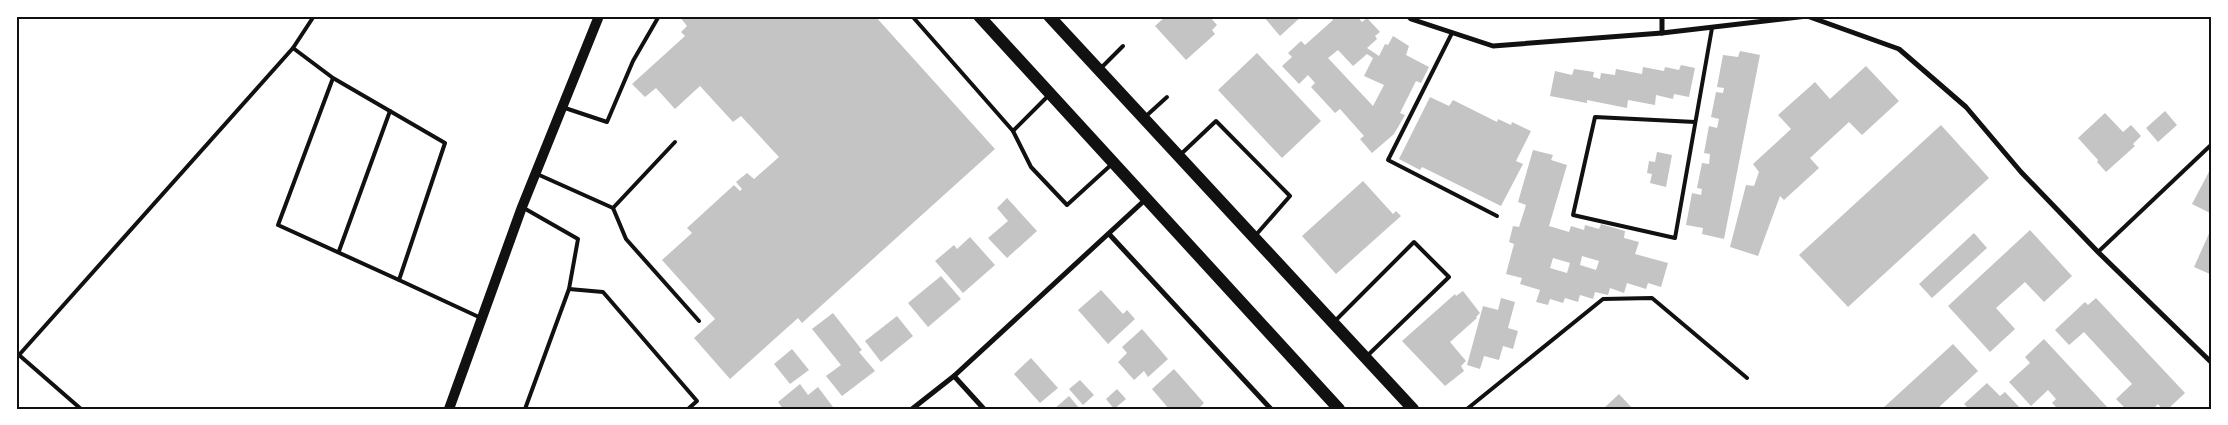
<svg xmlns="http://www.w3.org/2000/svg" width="2228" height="425" viewBox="0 0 2228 425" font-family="Ubuntu,sans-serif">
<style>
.building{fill:#c4c4c4;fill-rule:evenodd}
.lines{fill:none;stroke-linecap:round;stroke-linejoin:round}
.service{stroke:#111;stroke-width:4}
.minor{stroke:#111;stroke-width:5}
.secondary{stroke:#111;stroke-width:10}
.primary{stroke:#111;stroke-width:12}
.neatline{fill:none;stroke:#111;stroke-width:2}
</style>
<rect width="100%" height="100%" fill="#fff"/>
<g class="building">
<polygon points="679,16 875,16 995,149 802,323 798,318 730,379 694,338 715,319 662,260 692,233 687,228 734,185 740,191 742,189 736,182 747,173 754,179 779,157 741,116 733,122 700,86 675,109 656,88 645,97 632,84 685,36 681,32 687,26"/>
<polygon points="1166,16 1209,16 1217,25 1212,30 1215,34 1186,60 1155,26"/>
<polygon points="1263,16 1302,16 1280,36"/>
<path d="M1330,16H1357L1362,22L1367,18L1380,32L1375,36L1377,39L1367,48L1379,56L1385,44L1388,45L1393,36L1409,46L1406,55L1429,67L1421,83L1416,81L1400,113L1405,115L1394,134L1372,153L1360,139L1364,136L1340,109L1335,113L1311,87L1315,83L1308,75L1299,84L1282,66L1292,57L1288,53L1301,41L1305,45L1333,20ZM1338,50L1353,66L1367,54L1373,58L1364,76L1384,85L1373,106L1328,58Z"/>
<polygon points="1740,51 1760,55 1724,239 1702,234 1703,228 1686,225 1692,193 1701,195 1702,189 1697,188 1702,163 1709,164 1710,154 1704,153 1709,126 1717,128 1719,119 1711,117 1716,92 1723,93 1724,88 1717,87 1723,55 1738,57"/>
<polygon points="1257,53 1321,121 1282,158 1218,90"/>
<polygon points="1681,65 1695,68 1689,97 1674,94 1673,99 1656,95 1655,105 1628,100 1627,108 1587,100 1587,103 1550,96 1555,71 1572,75 1574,69 1594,72 1593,77 1600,79 1601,73 1615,75 1616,69 1642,74 1643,67 1664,71 1665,67 1679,70"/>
<polygon points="1866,66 1899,101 1862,135 1849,122 1810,158 1819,168 1784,200 1780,196 1758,256 1730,247 1746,185 1754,186 1759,172 1753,164 1791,129 1778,115 1815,82 1830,99"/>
<polygon points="1430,97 1449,106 1453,100 1497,122 1498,119 1511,125 1512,122 1531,131 1516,161 1523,164 1501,206 1422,167 1420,170 1399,159"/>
<polygon points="2165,111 2177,125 2158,142 2146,128"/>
<polygon points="2105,113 2123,132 2131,125 2141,136 2133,144 2135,146 2106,172 2097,162 2098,160 2078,138"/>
<polygon points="1941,125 1989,178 1848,307 1799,255"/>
<path d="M1533,150L1553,155L1551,160L1567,165L1549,226L1569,232L1571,226L1584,230L1585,225L1599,229L1601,224L1625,231L1624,238L1639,242L1635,254L1668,263L1661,287L1648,283L1646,289L1627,283L1624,293L1610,288L1608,295L1595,292L1593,299L1580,295L1578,302L1565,298L1563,303L1550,299L1548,305L1536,302L1540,290L1520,284L1522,278L1506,274L1514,244L1509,242L1513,226L1519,227L1526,205L1518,202ZM1582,256L1599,261L1596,270L1580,265ZM1553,258L1570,263L1567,273L1550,268Z"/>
<polygon points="1657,152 1672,155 1666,187 1650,183 1652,174 1647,173 1649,161 1655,162"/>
<polygon points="2212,166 2212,214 2192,204"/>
<polygon points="1363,181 1393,214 1396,211 1401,216 1336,274 1302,236"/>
<polygon points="1007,198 1037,231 1007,258 988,238 1008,221 997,208"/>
<polygon points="2212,227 2212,275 2194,267"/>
<polygon points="2030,230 2072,276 2044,302 2025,282 1996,308 2015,329 1990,352 1948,306"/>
<polygon points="1974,233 1987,248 1932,298 1919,284"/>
<polygon points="970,237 995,265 963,293 935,261 954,245 957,249"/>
<polygon points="941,276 961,299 928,327 908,303"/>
<polygon points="1101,290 1123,314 1127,310 1135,319 1108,344 1078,310"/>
<polygon points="1463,291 1480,313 1476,317 1477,318 1450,342 1466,361 1461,366 1464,371 1445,386 1402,341 1455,294 1456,296"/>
<polygon points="1501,298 1515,302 1508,328 1518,331 1513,349 1503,346 1499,360 1484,356 1480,369 1467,365 1483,306 1498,310"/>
<polygon points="2096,298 2185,393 2168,409 2162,409 2158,404 2153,409 2126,409 2116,399 2132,384 2084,332 2069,345 2055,330 2085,302 2088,305"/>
<polygon points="833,313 862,350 859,352 875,371 842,396 826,376 841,365 812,329"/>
<polygon points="897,316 913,336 881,362 865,341"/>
<polygon points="1142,329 1168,359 1148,377 1144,371 1134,380 1118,362 1127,353 1122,347"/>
<polygon points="2044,339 2109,409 2058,409 2052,403 2056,399 2048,390 2031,406 2009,382 2030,363 2025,357"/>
<polygon points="1953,344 1978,371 1937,409 1882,409"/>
<polygon points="792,349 809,370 790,384 774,364"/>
<polygon points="1031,358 1058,388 1040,403 1014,374"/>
<polygon points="1174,369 1204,403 1198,409 1169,409 1152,389"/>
<polygon points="1080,380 1094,395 1083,405 1069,389"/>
<polygon points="1987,383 2000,396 2005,392 2021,409 1969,409 1964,404"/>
<polygon points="800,384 808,395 818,387 833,407 831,409 783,409 778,402"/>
<polygon points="1117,389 1126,399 1114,409 1106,399"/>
<polygon points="1619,394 1633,409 1603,409"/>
<polygon points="1069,396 1080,409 1054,409"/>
</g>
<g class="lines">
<g class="service">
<polyline points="912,16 1013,131 1048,96"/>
<polyline points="1452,33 1388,160 1497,216"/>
<polyline points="293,48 333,78 445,143 399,280 278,225 333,78"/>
<polyline points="1100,69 1123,46"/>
<polyline points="562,107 607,122 633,61 659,16"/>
<polyline points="1145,117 1167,97"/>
<path d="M1695,122L1595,117L1573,215L1675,238C1687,168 1699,98 1712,28"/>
<polyline points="1013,131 1031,167 1067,205 1112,164"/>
<polyline points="1180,155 1216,121 1290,196 1255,236"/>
<polyline points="537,174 613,208 675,142"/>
<polyline points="522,207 578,239 569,289 525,409"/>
<polyline points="613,208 626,239 699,321"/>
<polyline points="339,251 390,111"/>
<polyline points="2098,252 2212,144"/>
<polyline points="399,280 481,318"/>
<polyline points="569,289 603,292 697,401 688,409"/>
<polyline points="1334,322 1414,242 1449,277 1367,356"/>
<polyline points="81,409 19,355 293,48 314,16"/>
<polyline points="1467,409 1603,299 1652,298 1747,378"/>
</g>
<g class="minor">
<polyline points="1408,16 1411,19 1493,46 1662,33 1807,16 1899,49 1966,107 2021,172 2098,252 2212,363"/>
<polyline points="1662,33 1662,16"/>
<polyline points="1109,234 1271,409"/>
<polyline points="954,376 984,409"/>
<polyline points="912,409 954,376 1146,199"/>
</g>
<polyline class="secondary" points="449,409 522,207 599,16"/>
<g class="primary">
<polyline points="979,16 1339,409"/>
<polyline points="1049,16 1413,409"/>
</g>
</g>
<rect width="2228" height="425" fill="none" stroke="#ffffff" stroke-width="35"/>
<rect x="18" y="18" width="2192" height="390" class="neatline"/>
</svg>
